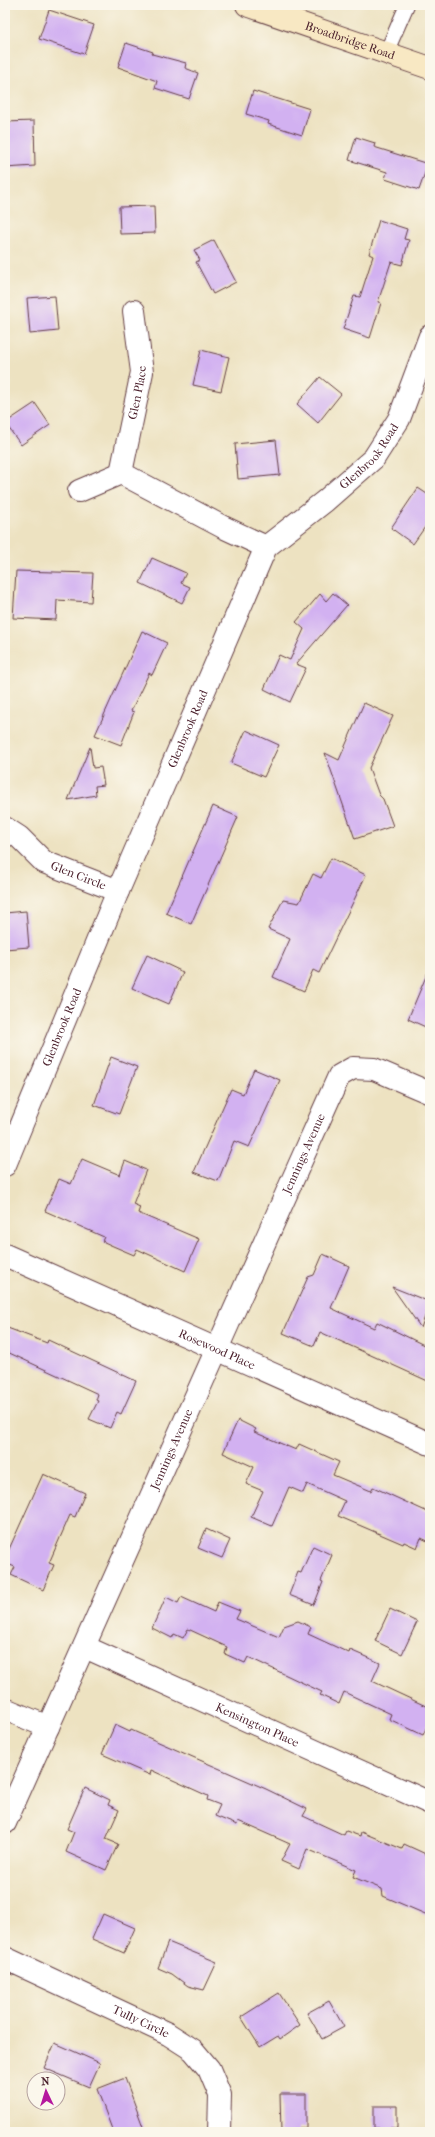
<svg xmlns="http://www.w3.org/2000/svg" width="435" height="2137" viewBox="0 0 435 2137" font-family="'IM FELL French Canon',serif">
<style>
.building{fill:#d2b1f1}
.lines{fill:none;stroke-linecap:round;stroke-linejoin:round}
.lane-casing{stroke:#623c42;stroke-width:16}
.street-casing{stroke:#623c42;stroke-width:24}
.secondary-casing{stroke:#623c42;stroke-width:24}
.lane{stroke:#fff;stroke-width:14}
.street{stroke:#fff;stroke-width:22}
.secondary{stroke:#f8e8c3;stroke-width:22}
.labels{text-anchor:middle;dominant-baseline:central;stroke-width:4;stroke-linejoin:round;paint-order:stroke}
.street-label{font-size:12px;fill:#4a1f2b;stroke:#fbf7ec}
</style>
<rect width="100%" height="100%" fill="#fbf7ec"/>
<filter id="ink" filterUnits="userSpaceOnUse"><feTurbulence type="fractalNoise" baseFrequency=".025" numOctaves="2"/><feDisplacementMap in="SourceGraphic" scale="8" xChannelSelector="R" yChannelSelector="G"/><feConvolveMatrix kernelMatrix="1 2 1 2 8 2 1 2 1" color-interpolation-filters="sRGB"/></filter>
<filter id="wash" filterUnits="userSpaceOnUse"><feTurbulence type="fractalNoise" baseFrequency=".012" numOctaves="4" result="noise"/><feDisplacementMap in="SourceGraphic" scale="16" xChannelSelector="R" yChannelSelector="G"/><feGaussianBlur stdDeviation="0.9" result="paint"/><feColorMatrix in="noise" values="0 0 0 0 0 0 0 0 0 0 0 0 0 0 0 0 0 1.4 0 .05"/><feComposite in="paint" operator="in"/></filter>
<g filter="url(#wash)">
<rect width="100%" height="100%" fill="#ede2c1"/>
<g id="blocks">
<g class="building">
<polygon points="49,10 94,25 84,54 39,39"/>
<polygon points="126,43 153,52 152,54 186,63 185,68 198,73 189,99 155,88 157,81 118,67"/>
<polygon points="253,91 310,109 302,135 268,124 269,121 246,114"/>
<polygon points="34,121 35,166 5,168 5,122"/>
<polygon points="356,137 375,143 374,147 428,164 419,190 385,179 387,172 349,160"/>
<polygon points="154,206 155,233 120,234 119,207"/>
<polygon points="379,220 407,229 404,239 409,240 402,265 391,262 378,302 381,303 370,338 343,329 354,296 360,297 373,256 369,254"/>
<polygon points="214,240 236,282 213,294 196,262 200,260 194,250"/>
<polygon points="55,296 58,331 30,334 27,298"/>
<polygon points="201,350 229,357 221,391 193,385"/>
<polygon points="320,377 341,394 318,423 297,404"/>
<polygon points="35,403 50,425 21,445 5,423"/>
<polygon points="276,440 280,475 238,479 235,444"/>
<polygon points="418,488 430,496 430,520 413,544 391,528"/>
<polygon points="152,558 186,573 181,583 190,587 182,603 140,583"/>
<polygon points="16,571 93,573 91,602 57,600 56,620 13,618"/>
<polygon points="333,593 347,605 296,664 306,668 290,702 264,689 279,655 290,660 304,629 296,622 320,594 326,601"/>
<polygon points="142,631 167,643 152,675 149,673 131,711 134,712 121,745 95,735"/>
<polygon points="364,703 393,716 369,768 379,795 383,799 393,826 355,839 325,753 339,760"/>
<polygon points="246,730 279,745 264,777 231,763"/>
<polygon points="90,747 93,768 101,767 104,785 95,786 96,795 68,800"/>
<polygon points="213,806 238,817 191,924 166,913"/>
<polygon points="331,858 366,875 319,973 313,970 304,991 273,977 290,939 268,929 283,900 299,903 313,874 321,878"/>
<polygon points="26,911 29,947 5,949 5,913"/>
<polygon points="147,955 183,972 169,1004 132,988"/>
<polygon points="430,967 430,1029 408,1019"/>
<polygon points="111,1057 137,1067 119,1114 94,1105"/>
<polygon points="254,1069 280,1080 249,1147 234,1141 218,1181 194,1172 231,1089 243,1094"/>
<polygon points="82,1159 120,1175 125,1161 146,1170 133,1204 140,1207 138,1213 199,1239 185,1271 137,1249 134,1255 113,1246 102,1241 104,1237 45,1211 59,1179 71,1184"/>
<polygon points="323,1254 349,1266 331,1308 374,1328 377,1322 430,1348 430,1382 320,1332 314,1346 283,1333 308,1277 314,1275"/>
<polygon points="392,1287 430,1302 421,1328"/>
<polygon points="5,1327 47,1343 48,1340 136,1381 121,1414 117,1412 110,1428 89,1419 98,1401 96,1400 98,1394 5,1351"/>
<polygon points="238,1420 256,1429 254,1432 296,1450 299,1444 339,1462 333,1475 371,1491 373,1487 430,1513 430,1542 421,1538 417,1548 404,1542 403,1544 338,1516 345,1501 307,1484 303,1493 289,1487 272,1526 251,1517 263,1491 246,1484 254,1467 223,1453"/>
<polygon points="43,1474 85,1493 75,1517 70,1515 49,1563 54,1565 43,1590 11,1575 15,1567 5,1563 5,1558"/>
<polygon points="206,1529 230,1540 222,1558 198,1548"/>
<polygon points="313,1546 332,1555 321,1581 323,1582 314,1605 289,1595 298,1572 301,1573"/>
<polygon points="166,1597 178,1603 181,1597 214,1612 218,1602 240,1611 236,1619 279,1637 284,1626 298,1621 311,1627 308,1634 349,1653 350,1650 380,1663 372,1681 430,1708 430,1720 423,1735 389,1719 391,1714 344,1692 339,1704 320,1695 322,1692 248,1657 245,1663 225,1654 227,1647 188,1629 183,1638 174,1634 172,1638 152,1628"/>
<polygon points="390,1609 417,1622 402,1654 375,1641"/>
<polygon points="115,1725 130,1732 131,1730 266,1789 307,1809 303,1816 344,1835 346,1831 360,1836 361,1832 402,1849 404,1844 430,1856 430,1916 383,1896 382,1889 353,1877 356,1870 307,1849 299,1869 281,1861 290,1844 238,1821 237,1825 215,1816 220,1805 207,1800 208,1796 151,1770 150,1775 102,1754"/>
<polygon points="85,1788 110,1800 108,1805 119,1810 106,1839 118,1844 106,1870 66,1852 74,1832 67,1829"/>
<polygon points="103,1914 135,1928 124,1953 92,1939"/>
<polygon points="168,1942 217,1962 204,1990 188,1986 172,1974 158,1968"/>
<polygon points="279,1993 300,2025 280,2039 278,2036 260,2047 241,2017"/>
<polygon points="329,2001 344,2027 322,2039 307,2013"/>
<polygon points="55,2043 100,2063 89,2087 44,2068"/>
<polygon points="125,2078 145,2132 113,2132 97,2089"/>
<polygon points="280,2094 306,2094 306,2128 299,2128 299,2132 281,2132"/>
<rect x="374" y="2106" width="23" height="22"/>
</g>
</g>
</g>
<g filter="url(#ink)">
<use href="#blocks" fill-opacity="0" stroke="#623c42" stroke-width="1"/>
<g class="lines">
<g class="lane-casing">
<polyline id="lane" points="386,53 407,5"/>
</g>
<g class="street-casing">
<g id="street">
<path id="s1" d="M121,473L142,372L134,311"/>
<polyline points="79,491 121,473 223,527 266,547"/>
<path id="s2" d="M5,828L19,837L44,862L118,891"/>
<path id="s3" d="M5,1165L118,891L266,547L325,501L374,458L399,419L430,336"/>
<path id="s4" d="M5,1255L430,1444"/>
<path id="s5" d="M85,1647L430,1803"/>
<polyline points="5,1709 48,1727"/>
<path id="s6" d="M5,1823C117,1574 226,1324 339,1076L353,1068L374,1069L430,1093"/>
<path id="s7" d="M5,1958L168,2034L193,2050L209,2069L220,2095L219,2132"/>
</g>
</g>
<g class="secondary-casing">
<g id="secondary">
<path id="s8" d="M247,5L430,68"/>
</g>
</g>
<use href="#lane" class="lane"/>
<use href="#street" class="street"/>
<use href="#secondary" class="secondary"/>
</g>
</g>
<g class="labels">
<g class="street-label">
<text stroke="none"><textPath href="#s8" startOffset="109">Broadbridge Road</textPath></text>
<text stroke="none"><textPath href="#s1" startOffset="82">Glen Place</textPath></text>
<text stroke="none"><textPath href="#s3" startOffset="809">Glenbrook Road</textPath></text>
<text stroke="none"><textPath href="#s3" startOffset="473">Glenbrook Road</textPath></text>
<text stroke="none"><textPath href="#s2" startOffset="89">Glen Circle</textPath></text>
<text stroke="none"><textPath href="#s3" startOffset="149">Glenbrook Road</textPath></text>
<text stroke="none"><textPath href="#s6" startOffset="733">Jennings Avenue</textPath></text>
<text stroke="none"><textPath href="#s4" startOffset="232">Rosewood Place</textPath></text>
<text stroke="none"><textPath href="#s6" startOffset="409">Jennings Avenue</textPath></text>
<text stroke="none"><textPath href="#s5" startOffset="189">Kensington Place</textPath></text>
<text stroke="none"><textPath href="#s7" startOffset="150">Tully Circle</textPath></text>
</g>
</g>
<rect width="435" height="2137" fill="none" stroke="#fbf7ec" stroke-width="20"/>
<g transform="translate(46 2091) rotate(356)"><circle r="19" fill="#fbf7ec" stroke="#b4a19f"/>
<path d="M0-3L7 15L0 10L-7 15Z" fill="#b5179e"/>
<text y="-6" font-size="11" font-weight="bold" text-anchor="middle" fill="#4a1f2b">N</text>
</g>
</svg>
